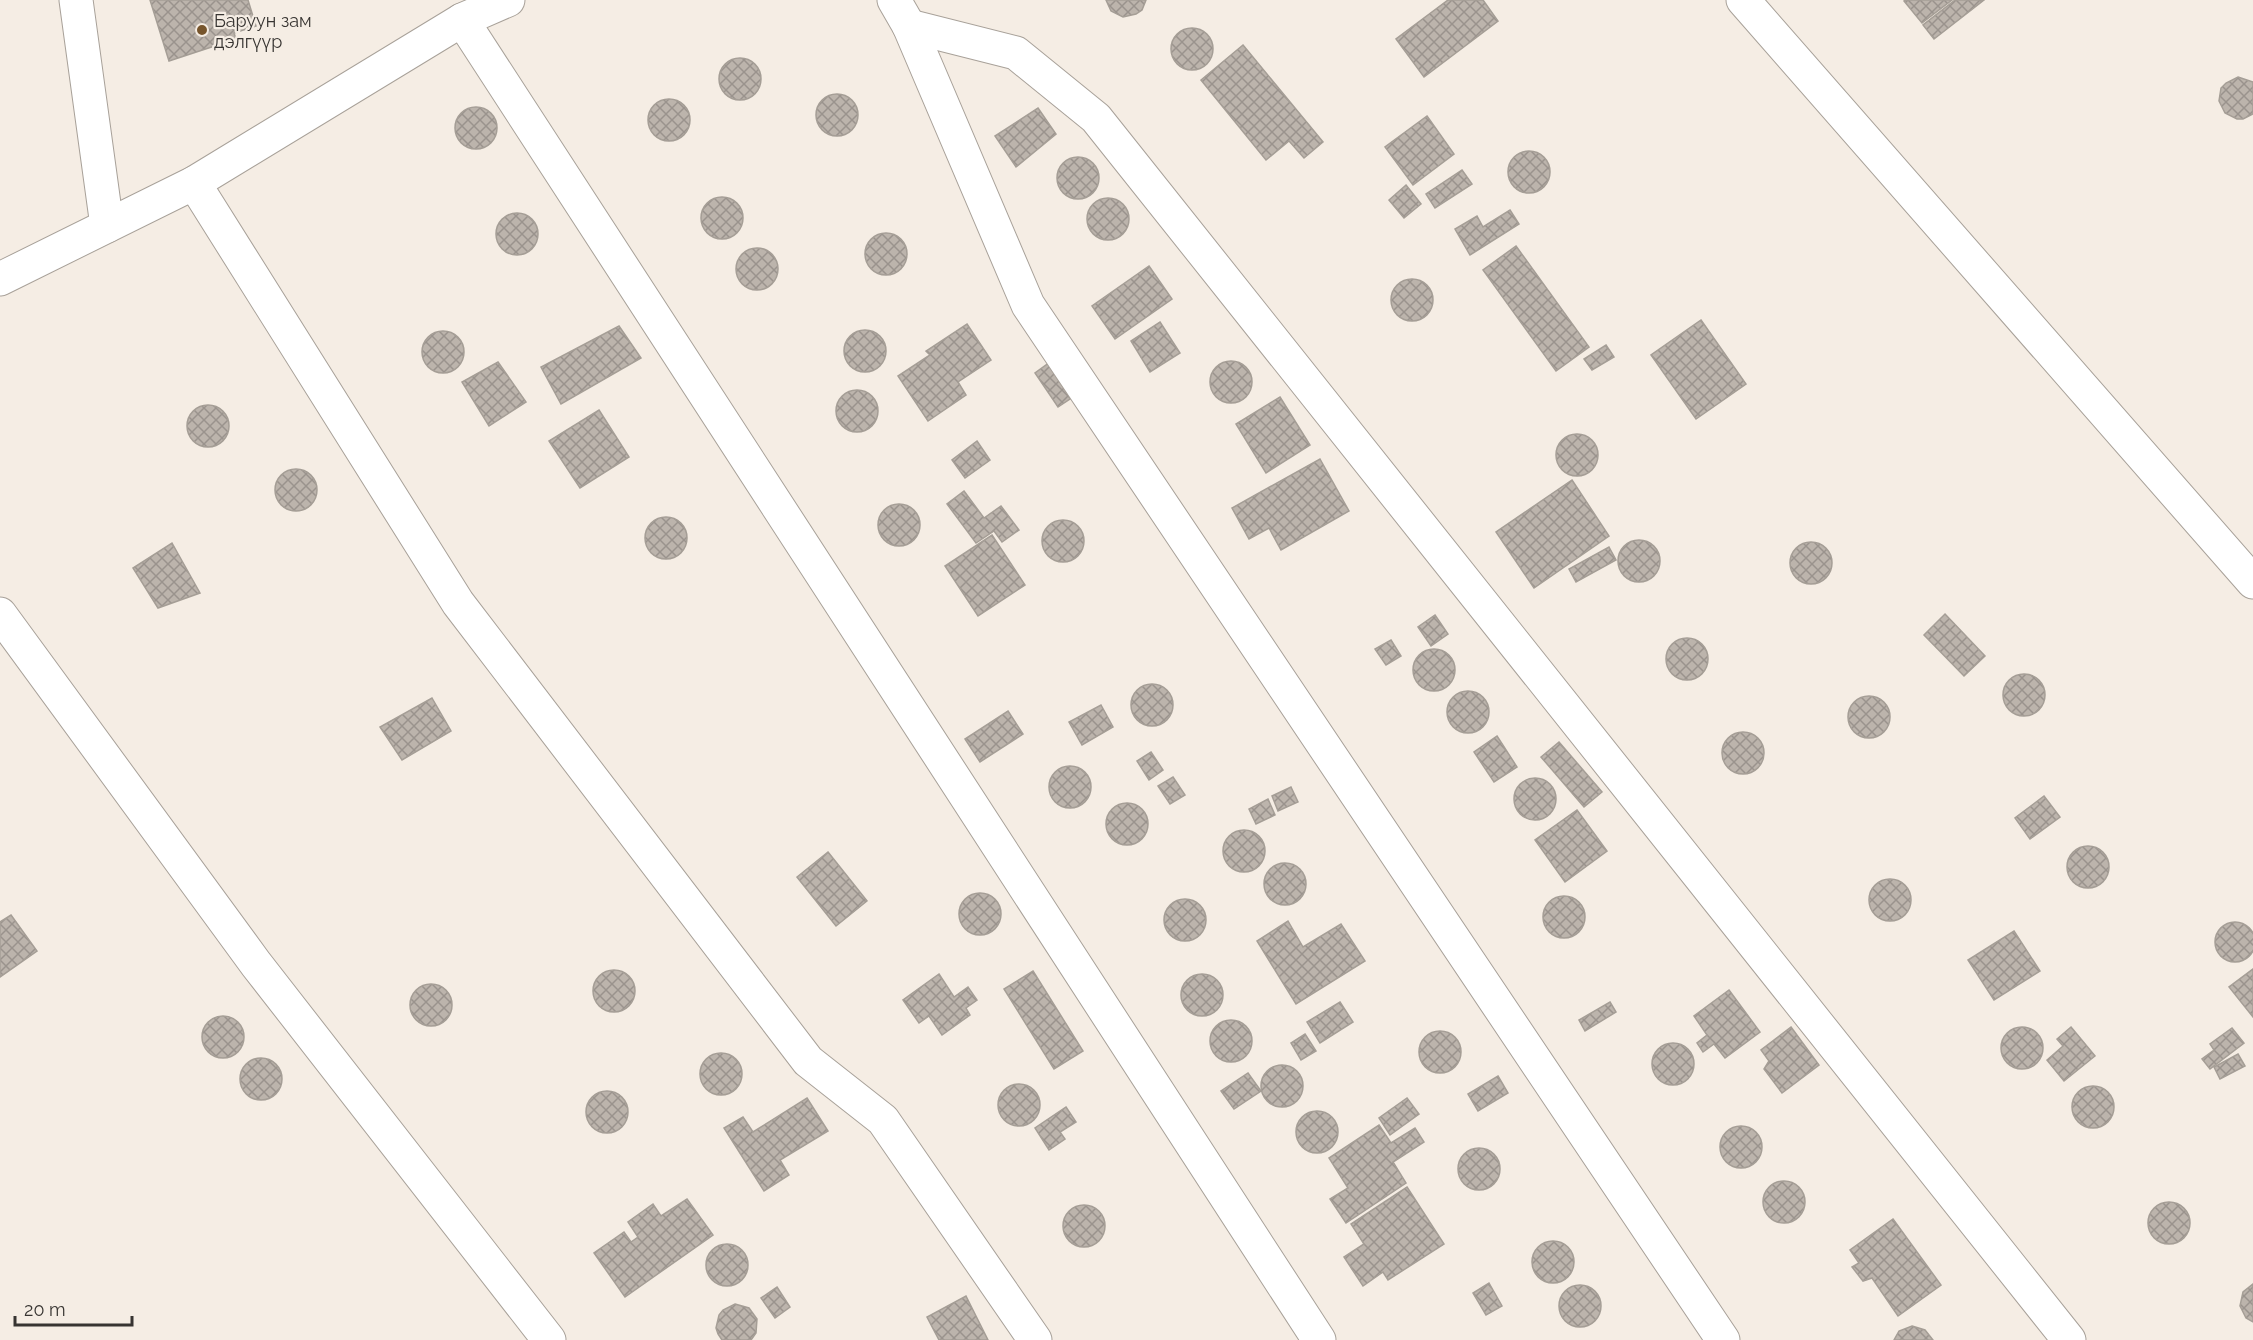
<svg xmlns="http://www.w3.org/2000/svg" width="2253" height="1340" viewBox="0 0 2253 1340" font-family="Raleway,sans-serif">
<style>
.building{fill:url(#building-cross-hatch);stroke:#a59e96;stroke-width:1.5}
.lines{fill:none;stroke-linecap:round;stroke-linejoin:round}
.minor-casing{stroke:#a8a199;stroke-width:35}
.minor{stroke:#fff;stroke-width:33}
.poi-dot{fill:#77552c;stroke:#f5ede4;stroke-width:2}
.labels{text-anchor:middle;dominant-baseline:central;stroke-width:4.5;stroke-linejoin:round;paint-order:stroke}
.poi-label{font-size:18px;fill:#373431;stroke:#f5ede4;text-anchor:start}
</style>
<defs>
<pattern id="building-cross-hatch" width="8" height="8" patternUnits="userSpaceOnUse" patternTransform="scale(1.5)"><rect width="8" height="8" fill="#bcb4ac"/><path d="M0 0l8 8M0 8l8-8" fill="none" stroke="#9a938d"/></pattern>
</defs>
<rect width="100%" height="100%" fill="#f5ede4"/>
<g class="building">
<polygon points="150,0 248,0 256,26 234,33 236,39 169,61"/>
<polygon points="1106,0 1146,0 1142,10 1136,14 1123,17 1111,11"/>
<polygon points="1448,0 1483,0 1498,21 1424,77 1396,39"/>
<polygon points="1906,0 1952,0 1922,23 1904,1"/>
<polygon points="1955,0 1984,0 1934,39 1923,25"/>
<circle cx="1192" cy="49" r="21"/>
<polygon points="1243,45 1323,142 1304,158 1289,141 1266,160 1201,80"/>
<circle cx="740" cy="79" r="21"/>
<polygon points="2238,77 2253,82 2253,114 2243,119 2237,119 2225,113 2219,101 2221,88 2226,83"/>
<circle cx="837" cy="115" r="21"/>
<circle cx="669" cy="120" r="21"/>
<circle cx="476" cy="128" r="21"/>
<polygon points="1038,108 1056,134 1016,167 995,136"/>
<polygon points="1427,116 1454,154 1413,185 1385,147"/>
<circle cx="1529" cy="172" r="21"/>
<circle cx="1078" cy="178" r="21"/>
<polygon points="1462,170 1472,184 1435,208 1426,194"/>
<polygon points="1406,185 1421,204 1404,218 1389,200"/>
<circle cx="722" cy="218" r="21"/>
<circle cx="1108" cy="219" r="21"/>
<polygon points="1510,210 1519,224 1470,255 1455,229 1477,216 1483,227"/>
<circle cx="517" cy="234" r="21"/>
<circle cx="886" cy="254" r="21"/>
<polygon points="1516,246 1589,347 1556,371 1483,270"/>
<circle cx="757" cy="269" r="21"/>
<polygon points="1149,266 1172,299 1115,339 1092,306"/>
<circle cx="1412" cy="300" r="21"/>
<polygon points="1701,320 1746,384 1696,419 1651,355"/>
<polygon points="1160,322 1180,353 1150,372 1131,341"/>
<polygon points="967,324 991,360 958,382 966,395 928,421 898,376 930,355 926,351"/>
<polygon points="619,326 641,358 561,404 541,367"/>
<circle cx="865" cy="351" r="21"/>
<circle cx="443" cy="352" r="21"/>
<polygon points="1606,345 1614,357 1592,370 1584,359"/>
<circle cx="1231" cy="382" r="21"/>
<polygon points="498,362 526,402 489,426 462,382"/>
<polygon points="1050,362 1073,397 1058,407 1035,373"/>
<circle cx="857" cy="411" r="21"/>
<polygon points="1280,397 1310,445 1266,473 1236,424"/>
<circle cx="208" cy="426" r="21"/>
<polygon points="599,410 629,457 580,488 549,441"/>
<circle cx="1577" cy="455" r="21"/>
<polygon points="977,441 990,460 965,478 952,460"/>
<polygon points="1320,459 1349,511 1281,550 1269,528 1249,539 1232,508"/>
<circle cx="296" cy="490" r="21"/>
<polygon points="1572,480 1609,536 1534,588 1496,532"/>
<polygon points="964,491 984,518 1001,506 1019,530 1002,542 994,531 976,543 947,504"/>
<circle cx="899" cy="525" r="21"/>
<circle cx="666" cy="538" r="21"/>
<circle cx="1063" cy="541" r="21"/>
<polygon points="992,535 1025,585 978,616 945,566"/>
<circle cx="1639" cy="561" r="21"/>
<circle cx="1811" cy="563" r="21"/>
<polygon points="172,543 200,593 158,608 133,568"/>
<polygon points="1609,547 1616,560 1576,582 1569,569"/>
<polygon points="1945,614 1985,656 1964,676 1924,635"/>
<polygon points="1435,615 1448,634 1431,646 1418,627"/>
<circle cx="1687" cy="659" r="21"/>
<polygon points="1391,640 1401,656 1386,665 1375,649"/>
<circle cx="1434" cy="670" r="21"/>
<circle cx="2024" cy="695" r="21"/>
<circle cx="1152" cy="705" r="21"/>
<circle cx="1468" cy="712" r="21"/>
<circle cx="1869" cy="717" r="21"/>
<polygon points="432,698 451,731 402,760 380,727"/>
<polygon points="1101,705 1113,727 1082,745 1069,722"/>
<polygon points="1008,711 1023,734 980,762 965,739"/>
<circle cx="1743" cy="753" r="21"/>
<polygon points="1497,736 1517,767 1494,782 1474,752"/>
<polygon points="1559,742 1602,792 1584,807 1541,757"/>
<polygon points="1151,752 1163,770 1149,780 1137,761"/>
<circle cx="1070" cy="787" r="21"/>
<polygon points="1173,777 1185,795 1170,804 1158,786"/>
<circle cx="1535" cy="799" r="21"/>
<polygon points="1291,787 1298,802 1278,811 1272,796"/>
<polygon points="2044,796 2060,817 2030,839 2015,818"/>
<polygon points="1268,799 1275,815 1256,824 1249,809"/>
<circle cx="1127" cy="824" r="21"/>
<polygon points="1577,810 1607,851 1565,882 1535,840"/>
<circle cx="1244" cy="851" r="21"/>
<circle cx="2088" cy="867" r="21"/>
<polygon points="828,852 867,901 836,926 797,877"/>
<circle cx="1285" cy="884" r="21"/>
<circle cx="1890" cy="900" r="21"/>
<circle cx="980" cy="914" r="21"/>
<circle cx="1564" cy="917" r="21"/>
<circle cx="1185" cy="920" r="21"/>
<polygon points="11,915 37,951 0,977 0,922"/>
<polygon points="1288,921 1303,947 1341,924 1365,961 1296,1004 1257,941"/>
<circle cx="2235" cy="942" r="20"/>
<polygon points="2014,931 2040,971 1994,1000 1968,960"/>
<polygon points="2253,969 2253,1017 2229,987"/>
<circle cx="614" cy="991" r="21"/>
<polygon points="1033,971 1083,1051 1054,1069 1004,989"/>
<polygon points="939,974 954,997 968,987 977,1000 966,1008 970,1015 942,1035 929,1016 919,1023 903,1000"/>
<circle cx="1202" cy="995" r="21"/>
<circle cx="431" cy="1005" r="21"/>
<polygon points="1729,990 1760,1032 1725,1058 1714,1044 1703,1052 1697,1043 1707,1035 1694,1016"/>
<polygon points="1340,1002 1353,1022 1320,1043 1307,1022"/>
<polygon points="1610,1002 1616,1012 1585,1031 1579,1020"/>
<circle cx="223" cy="1037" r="21"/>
<circle cx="1231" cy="1041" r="21"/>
<polygon points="1791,1027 1819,1065 1782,1093 1764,1069 1769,1061 1761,1050"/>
<polygon points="2071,1027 2095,1056 2064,1081 2047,1060 2063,1046 2057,1039"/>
<circle cx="2022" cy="1048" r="21"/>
<polygon points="2232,1028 2244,1043 2210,1069 2202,1059 2214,1050 2210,1044"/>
<circle cx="1440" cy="1052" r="21"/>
<polygon points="1305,1034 1316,1051 1301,1060 1291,1043"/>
<circle cx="1673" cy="1064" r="21"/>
<circle cx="721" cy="1074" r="21"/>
<polygon points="2238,1054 2245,1066 2220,1079 2214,1067"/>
<circle cx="261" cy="1079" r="21"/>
<circle cx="1282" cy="1086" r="21"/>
<polygon points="1248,1073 1261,1091 1234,1109 1221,1091"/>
<polygon points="1498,1076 1508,1093 1478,1111 1468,1094"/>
<circle cx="1019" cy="1105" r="21"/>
<circle cx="2093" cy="1107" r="21"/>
<circle cx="607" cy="1112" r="21"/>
<polygon points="807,1098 828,1131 780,1160 789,1175 764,1191 724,1128 743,1117 753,1132"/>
<polygon points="1407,1098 1419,1114 1390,1135 1379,1118"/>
<polygon points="1066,1107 1076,1122 1060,1132 1065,1139 1049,1150 1035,1128"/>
<circle cx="1317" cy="1132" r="21"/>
<polygon points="1379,1125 1391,1143 1415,1128 1424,1142 1393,1162 1406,1183 1346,1223 1330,1199 1348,1188 1329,1158"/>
<circle cx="1741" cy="1147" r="21"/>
<circle cx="1479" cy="1169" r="21"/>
<circle cx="1784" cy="1202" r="21"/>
<polygon points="1407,1187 1444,1244 1388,1280 1383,1272 1363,1286 1344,1257 1364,1244 1351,1224"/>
<polygon points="687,1199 713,1235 625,1297 594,1253 624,1232 631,1242 638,1237 628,1222 653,1204 661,1216"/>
<circle cx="2169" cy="1223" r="21"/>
<circle cx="1084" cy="1226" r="21"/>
<polygon points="1893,1219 1941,1285 1898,1316 1872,1278 1863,1281 1852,1267 1859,1263 1850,1250"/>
<circle cx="1553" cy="1262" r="21"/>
<circle cx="727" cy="1265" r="21"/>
<polygon points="1489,1283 1502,1306 1486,1315 1473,1293"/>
<polygon points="2253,1284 2253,1322 2246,1318 2240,1306 2243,1292"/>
<circle cx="1580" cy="1306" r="21"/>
<polygon points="777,1287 790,1307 775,1318 761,1298"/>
<polygon points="966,1296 988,1340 939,1340 927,1317"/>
<polygon points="735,1304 749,1308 757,1319 756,1333 751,1340 722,1340 718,1334 716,1328 719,1315 723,1310"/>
<polygon points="1912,1326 1925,1330 1933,1340 1894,1340 1899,1331"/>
</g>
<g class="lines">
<g class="minor-casing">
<g id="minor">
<polyline points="76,0 107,226"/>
<polyline points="894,0 909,26 1028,305 1723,1340"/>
<polyline points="1743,0 2253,582"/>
<polyline points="462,20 1319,1340"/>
<polyline points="909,26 1016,53 1096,118 2069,1340"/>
<polyline points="194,183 458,603 808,1061 883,1120 1035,1340"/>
<polyline points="0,279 194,183 462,20 508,0"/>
<polyline points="0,614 256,964 549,1340"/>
</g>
</g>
<use href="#minor" class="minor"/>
</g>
<circle class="poi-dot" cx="202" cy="30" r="6"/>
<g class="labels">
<g class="poi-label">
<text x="214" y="20">Баруун зам<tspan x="214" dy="21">дэлгүүр</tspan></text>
</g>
</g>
<path d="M15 1316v9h117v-9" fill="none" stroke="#373431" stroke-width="3"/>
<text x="24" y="1316" font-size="18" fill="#373431" stroke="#f5ede4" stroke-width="4.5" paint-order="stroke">20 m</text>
</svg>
